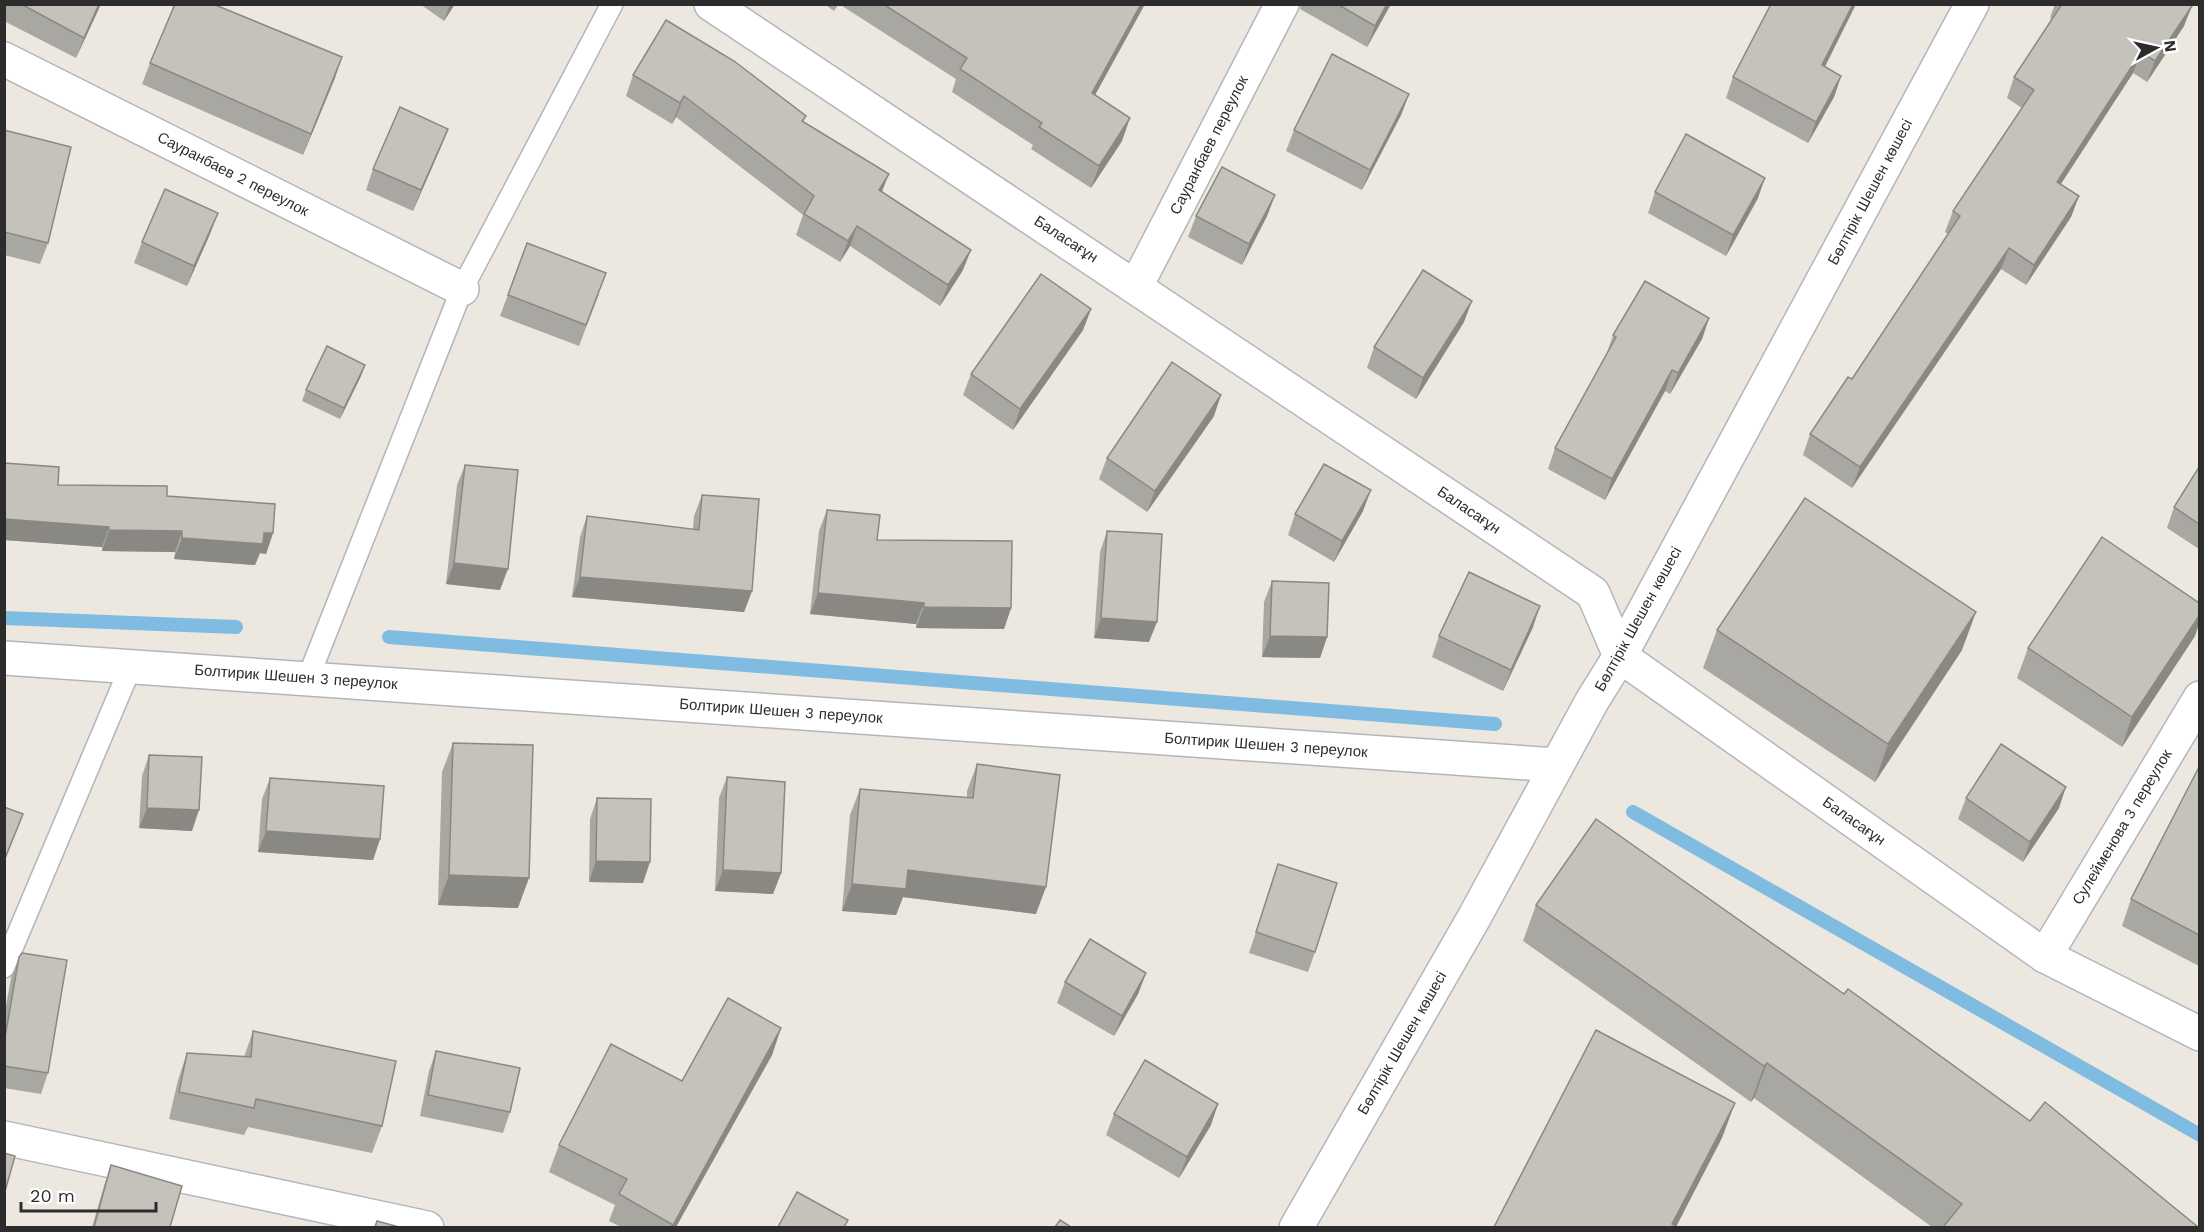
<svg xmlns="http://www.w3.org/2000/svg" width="2204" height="1232" viewBox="0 0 2204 1232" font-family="'Work Sans',sans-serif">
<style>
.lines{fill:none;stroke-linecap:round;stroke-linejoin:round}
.stream{stroke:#80bce1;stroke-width:14}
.service-casing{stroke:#b3b4be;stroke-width:24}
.minor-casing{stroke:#b3b4be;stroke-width:36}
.tertiary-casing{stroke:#b3b4be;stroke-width:36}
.service{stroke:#fff;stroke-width:21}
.minor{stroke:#fff;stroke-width:33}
.tertiary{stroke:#fff;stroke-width:33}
.wall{fill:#a9a7a1}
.shaded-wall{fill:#8a8883}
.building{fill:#c5c2bb;stroke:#8a8883;stroke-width:1.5}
.labels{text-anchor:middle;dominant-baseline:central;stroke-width:5;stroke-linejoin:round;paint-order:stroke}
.street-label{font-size:15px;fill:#2c2c2c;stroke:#fff}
</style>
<rect width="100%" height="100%" fill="#ece8e0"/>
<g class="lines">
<g class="stream">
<polyline points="4,618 236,627"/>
<polyline points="389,637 1495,724"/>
<polyline points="1633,812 2200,1135"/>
</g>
<g class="service-casing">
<g id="service">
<polyline points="308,678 462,289 612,4"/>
<polyline points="4,967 131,666"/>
</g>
</g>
<g class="minor-casing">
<g id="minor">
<polyline points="4,59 462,289"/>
<polyline points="1136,286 1282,4"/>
<polyline points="4,658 1557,765"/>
<polyline points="2045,956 2200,698"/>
<polyline points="4,1138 427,1228"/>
<polyline points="1296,1228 1475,916 1592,701 1620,656 1972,4"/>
</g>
</g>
<g class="tertiary-casing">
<polyline id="tertiary" points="711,4 1593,593 1620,656 2045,956 2200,1034"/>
</g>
<use href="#service" class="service"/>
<use href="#minor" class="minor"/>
<use href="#tertiary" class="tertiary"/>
</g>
<g class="wall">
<polygon points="4,4 101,4 76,58 4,21"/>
<polygon points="420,4 455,4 444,21"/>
<polygon points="824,4 839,4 834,11"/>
<polygon points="839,4 1145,4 1095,95 1122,141 1091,188 1031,149 1033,145 952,92 956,79"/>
<polygon points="1301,4 1391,4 1367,47 1300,9"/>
<polygon points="1771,4 1856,4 1825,67 1841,76 1834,97 1808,143 1726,98 1733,77"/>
<polygon points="2055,4 2190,4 2184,26 2147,82 2133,73 2061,184 2079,196 2071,217 2026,285 2001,269 1852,488 1803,455 1810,434 1852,379 1948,234 1945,232 1953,211 2022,108 2007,98 2014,77 2052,19 2050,18"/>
<polygon points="150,63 335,78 303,155 142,84"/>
<polygon points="633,75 806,116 803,122 882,192 963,270 940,306 850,246 840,262 796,235 803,215 676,117 672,124 626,96"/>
<polygon points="1409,94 1401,115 1362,190 1286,151 1294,130"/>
<polygon points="448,129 440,149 413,211 366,190 373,169"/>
<polygon points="4,130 48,243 40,264 4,255"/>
<polygon points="1655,192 1758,198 1726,256 1648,213"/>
<polygon points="1275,195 1267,216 1242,265 1188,237 1196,216"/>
<polygon points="210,234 187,286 134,263 142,242"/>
<polygon points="527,243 599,294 579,346 500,316"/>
<polygon points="1091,309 1083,330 1013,430 963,395 971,374"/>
<polygon points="1709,318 1702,339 1670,394 1665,391 1605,500 1548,469 1555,448 1606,356 1613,335"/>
<polygon points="1464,322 1416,399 1367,368 1374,347"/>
<polygon points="361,376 340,419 302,401 306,390"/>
<polygon points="1214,416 1147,512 1099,479 1107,458"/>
<polygon points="4,463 58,485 167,496 273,533 266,554 260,553 255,565 174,559 175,552 102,551 102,547 4,540"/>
<polygon points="465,465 500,590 446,584 457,485"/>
<polygon points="2199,467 2199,549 2167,528 2174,507"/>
<polygon points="702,495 752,591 744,612 572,597 580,537 587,516 693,529 694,516"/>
<polygon points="827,510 877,540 1011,608 1004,629 916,628 916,624 810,614 819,531"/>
<polygon points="1363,511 1334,562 1288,535 1295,514"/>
<polygon points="1107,531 1149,642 1094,638 1100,552"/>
<polygon points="1272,581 1327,637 1320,658 1262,657 1264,602"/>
<polygon points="1533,627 1503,691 1432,657 1439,636"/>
<polygon points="1717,630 1962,650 1875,782 1703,668"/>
<polygon points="2195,636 2122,747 2017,678 2028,648"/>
<polygon points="453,743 518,908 438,905 442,772"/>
<polygon points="149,755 192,831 139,828 142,776"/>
<polygon points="977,764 1036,914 903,897 896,915 842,911 850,815 860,789 967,798 967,791"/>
<polygon points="2199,767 2199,966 2122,926 2131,899"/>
<polygon points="727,777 781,873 773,894 715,891 719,798"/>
<polygon points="270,778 380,839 373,860 258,852 262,799"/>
<polygon points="597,798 643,883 589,882 590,819"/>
<polygon points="1966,798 2059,808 2023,862 1958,819"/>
<polygon points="1278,864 1315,952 1308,972 1249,953"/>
<polygon points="1536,905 1844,994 2030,1121 2198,1227 1932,1227 1754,1098 1751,1102 1523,941"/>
<polygon points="19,957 48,1073 41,1094 4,1088 4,1017 11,978"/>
<polygon points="1146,973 1138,994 1114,1036 1057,1003 1065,982"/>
<polygon points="781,1028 772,1055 676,1227 621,1227 609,1221 615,1205 549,1172 559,1145"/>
<polygon points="253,1031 382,1126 372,1153 248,1127 244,1135 169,1119 178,1080 187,1053 244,1057"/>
<polygon points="436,1051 510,1112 503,1133 420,1116 429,1071"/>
<polygon points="1114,1114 1211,1125 1179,1178 1106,1135"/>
<polygon points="111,1165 170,1227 92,1227 104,1186"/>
</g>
<g class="shaded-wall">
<polygon points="99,4 101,4 76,58 84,38"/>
<polygon points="450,4 455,4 444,21"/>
<polygon points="1141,4 1145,4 1084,115 1092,93"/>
<polygon points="1387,4 1391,4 1367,47 1375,26"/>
<polygon points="1853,4 1856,4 1815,86 1822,65"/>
<polygon points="2192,6 2184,26 2147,82 2155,61"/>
<polygon points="2141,52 2133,73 2049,202 2057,182"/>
<polygon points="342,57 335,78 303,155 311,134"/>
<polygon points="1841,76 1834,97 1808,143 1816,122"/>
<polygon points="1409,94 1401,115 1362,190 1370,170"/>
<polygon points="684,96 676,117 672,124 680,103"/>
<polygon points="1130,118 1122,141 1091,188 1099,166"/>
<polygon points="448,129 440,149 413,211 421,190"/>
<polygon points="889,174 881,194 879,190"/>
<polygon points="1765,178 1758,198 1726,256 1733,235"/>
<polygon points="1275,195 1267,216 1242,265 1249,244"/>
<polygon points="2079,196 2071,217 2026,285 2034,265"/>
<polygon points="218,213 210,234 187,286 194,266"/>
<polygon points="857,226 850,246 840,262 848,241"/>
<polygon points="2009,248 2001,269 1852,488 1860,467"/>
<polygon points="971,250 963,270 940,306 948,285"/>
<polygon points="1472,301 1464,322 1416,399 1423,378"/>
<polygon points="1091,309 1083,330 1013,430 1020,409"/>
<polygon points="1709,318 1702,339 1670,394 1678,373"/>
<polygon points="365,365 361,376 340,419 344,408"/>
<polygon points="1672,370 1665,391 1605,500 1612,479"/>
<polygon points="1221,395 1214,416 1147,512 1155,491"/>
<polygon points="1371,490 1363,511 1334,562 1342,541"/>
<polygon points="4,519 109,527 102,547 4,540"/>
<polygon points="109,530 182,531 175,552 102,551"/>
<polygon points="264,533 273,533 266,554 260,553 255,565 174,559 182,538"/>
<polygon points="454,563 508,569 500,590 446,584"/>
<polygon points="580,577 752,591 744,612 572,597"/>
<polygon points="818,593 924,603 916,624 810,614"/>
<polygon points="1540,606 1533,627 1503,691 1511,670"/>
<polygon points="924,607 1011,608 1004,629 916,628"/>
<polygon points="1976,612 1962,650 1875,782 1888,744"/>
<polygon points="2199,616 2199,624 2195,636 2122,747 2132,717"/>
<polygon points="1101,618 1157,622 1149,642 1094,638"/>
<polygon points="1270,636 1327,637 1320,658 1262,657"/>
<polygon points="2066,787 2059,808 2023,862 2030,842"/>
<polygon points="147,808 199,810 192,831 139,828"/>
<polygon points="266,831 380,839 373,860 258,852"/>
<polygon points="596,861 650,862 643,883 589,882"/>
<polygon points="723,870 781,873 773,894 715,891"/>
<polygon points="908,870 1046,887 1036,914 903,897 896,915 842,911 852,884"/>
<polygon points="449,875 529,878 518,908 438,905"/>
<polygon points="1146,973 1138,994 1114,1036 1122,1016"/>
<polygon points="781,1028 772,1055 676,1227 671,1227"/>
<polygon points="1767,1063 1754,1098 1751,1102 1764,1066"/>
<polygon points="1735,1103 1722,1138 1676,1227 1672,1224"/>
<polygon points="1218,1104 1211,1125 1179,1178 1187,1157"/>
</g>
<g class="building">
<polygon points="21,4 99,4 84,38"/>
<polygon points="175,4 213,4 342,57 311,134 150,63"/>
<polygon points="883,4 1141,4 1092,93 1130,118 1099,166 1039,127 1042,123 960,69 967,58"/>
<polygon points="1337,4 1387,4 1375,26"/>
<polygon points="1771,4 1853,4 1822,65 1841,76 1816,122 1733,77"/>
<polygon points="2062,4 2190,4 2192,6 2155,61 2141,52 2057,182 2079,196 2034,265 2009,248 1860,467 1810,434 1848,377 1852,379 1960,216 1953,211 2034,90 2014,77"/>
<polygon points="666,20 734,61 806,116 802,121 889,174 879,190 971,250 948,285 857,226 848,241 804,214 814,196 684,96 680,103 633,75"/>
<polygon points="1332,54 1409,94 1370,170 1294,130"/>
<polygon points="400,107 448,129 421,190 373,169"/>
<polygon points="4,130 71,147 48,243 4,232"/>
<polygon points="1686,134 1765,178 1733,235 1655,192"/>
<polygon points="1222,167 1275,195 1249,244 1196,216"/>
<polygon points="165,189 218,213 194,266 142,242"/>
<polygon points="527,243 606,273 586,325 508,295"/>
<polygon points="1423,270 1472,301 1423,378 1374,347"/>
<polygon points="1041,274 1091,309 1020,409 971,374"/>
<polygon points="1645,281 1709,318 1678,373 1672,370 1612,479 1555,448 1616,337 1613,335"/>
<polygon points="327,346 365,365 344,408 306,390"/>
<polygon points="1172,362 1221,395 1155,491 1107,458"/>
<polygon points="4,463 59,467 58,485 167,486 167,496 275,504 273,533 264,533 263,544 182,538 182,531 109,530 109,527 4,519"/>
<polygon points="1324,464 1371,490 1342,541 1295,514"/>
<polygon points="465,465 518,470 508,569 454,563"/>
<polygon points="2199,467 2199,524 2174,507"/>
<polygon points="702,495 759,499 752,591 580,577 587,516 699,530"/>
<polygon points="1805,498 1976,612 1888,744 1717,630"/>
<polygon points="827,510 880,515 877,540 1012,541 1011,608 924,607 924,603 818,593"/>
<polygon points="1107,531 1162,534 1157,622 1101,618"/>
<polygon points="2102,537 2199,603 2199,616 2132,717 2028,648"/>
<polygon points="1469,572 1540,606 1511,670 1439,636"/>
<polygon points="1272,581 1329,583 1327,637 1270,636"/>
<polygon points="453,743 533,745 529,878 449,875"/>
<polygon points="2001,744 2066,787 2030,842 1966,798"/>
<polygon points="149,755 202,757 199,810 147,808"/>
<polygon points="977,764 1060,775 1046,887 908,870 906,889 852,884 860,789 973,798"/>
<polygon points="2199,767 2199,935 2131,899"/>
<polygon points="727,777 785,782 781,873 723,870"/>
<polygon points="270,778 384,786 380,839 266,831"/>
<polygon points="597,798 651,799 650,862 596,861"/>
<polygon points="4,807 23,814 4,861"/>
<polygon points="1596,819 1844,994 1848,989 2030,1121 2045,1102 2198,1227 1943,1227 1962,1204 1767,1063 1764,1066 1536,905"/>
<polygon points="1278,864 1337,883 1315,952 1256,932"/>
<polygon points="1090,939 1146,973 1122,1016 1065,982"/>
<polygon points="22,953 67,960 48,1073 4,1066 4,1043 19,957"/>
<polygon points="728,998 781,1028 673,1225 619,1194 627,1179 559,1145 611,1044 682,1081"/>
<polygon points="1596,1030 1735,1103 1672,1224 1677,1227 1494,1227"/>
<polygon points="253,1031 396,1061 382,1126 256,1099 254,1108 179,1092 187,1053 251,1057"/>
<polygon points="436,1051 520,1068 510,1112 428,1095"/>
<polygon points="1145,1060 1218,1104 1187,1157 1114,1114"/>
<polygon points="4,1153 15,1156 4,1195"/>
<polygon points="111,1165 182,1186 170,1227 94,1227"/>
<polygon points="797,1192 848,1220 844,1227 778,1227"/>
<polygon points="1060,1220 1071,1227 1055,1227"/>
<polygon points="377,1221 399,1227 375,1227"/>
</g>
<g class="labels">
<g class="street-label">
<text transform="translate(1209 145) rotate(-63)">Сауранбаев переулок</text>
<text transform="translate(233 174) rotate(27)">Сауранбаев 2 переулок</text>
<text transform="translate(1870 192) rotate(-62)">Бөлтірік Шешен көшесі</text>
<text transform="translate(1066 239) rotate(33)">Баласағұн</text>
<text transform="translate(1469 510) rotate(34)">Баласағұн</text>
<text transform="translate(1638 619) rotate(-61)">Бөлтірік Шешен көшесі</text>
<text transform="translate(296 677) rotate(4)">Болтирик Шешен 3 переулок</text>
<text transform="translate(781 711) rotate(4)">Болтирик Шешен 3 переулок</text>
<text transform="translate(1266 745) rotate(4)">Болтирик Шешен 3 переулок</text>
<text transform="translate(1854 821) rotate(35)">Баласағұн</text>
<text transform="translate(2122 827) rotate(-59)">Сулейменова 3 переулок</text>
<text transform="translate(1402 1043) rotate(-60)">Бөлтірік Шешен көшесі</text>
</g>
</g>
<rect width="2204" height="1232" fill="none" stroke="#2c2c2c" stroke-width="12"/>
<g transform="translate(2156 48) rotate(82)" stroke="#ffffff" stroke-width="4.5" paint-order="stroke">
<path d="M0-4.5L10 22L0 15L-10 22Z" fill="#2c2c2c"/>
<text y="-9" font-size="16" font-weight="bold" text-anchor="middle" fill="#2c2c2c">N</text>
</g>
<path d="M21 1202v9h135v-9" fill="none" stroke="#2c2c2c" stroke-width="3"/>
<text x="30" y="1202" font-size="18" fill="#2c2c2c" stroke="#ffffff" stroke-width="4.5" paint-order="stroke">20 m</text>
</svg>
